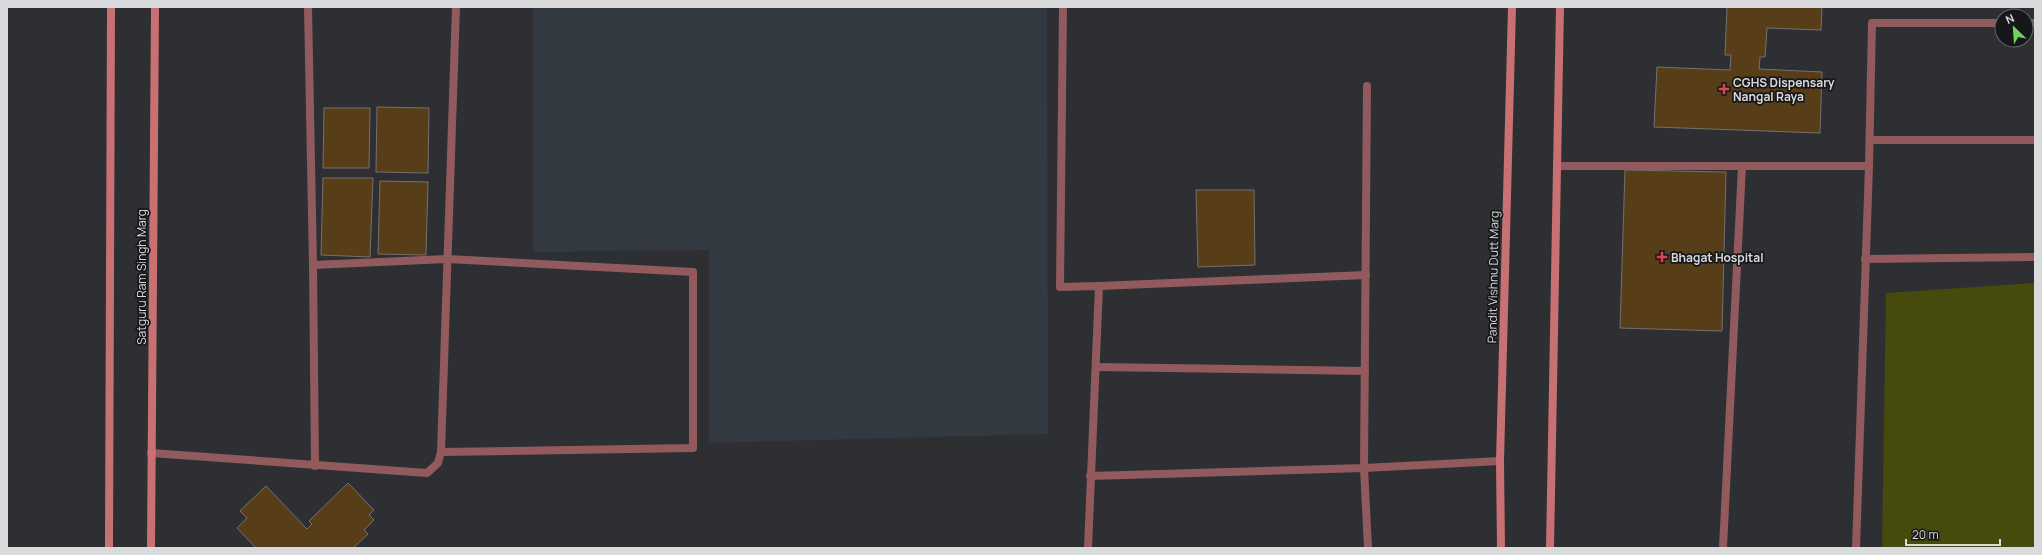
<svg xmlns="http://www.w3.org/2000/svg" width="2042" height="555" viewBox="0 0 2042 555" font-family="Manrope,sans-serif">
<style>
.built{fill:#333941}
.green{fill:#474a0d}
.building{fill:#573d18;stroke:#75726e}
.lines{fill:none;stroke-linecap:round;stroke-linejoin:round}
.street{stroke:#925a5c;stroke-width:8}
.secondary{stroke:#c97075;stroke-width:8}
.health-dot{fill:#e0444e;stroke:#161719;stroke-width:1.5}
.labels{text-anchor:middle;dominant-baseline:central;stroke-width:3.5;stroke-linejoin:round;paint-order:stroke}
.poi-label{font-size:12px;font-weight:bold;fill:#d8dadc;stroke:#161719;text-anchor:start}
.street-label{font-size:12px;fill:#d8dadc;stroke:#161719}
</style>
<rect width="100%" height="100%" fill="#2d2f33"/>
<polygon class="built" points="533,7 1047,7 1048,434 709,443 709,250 533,252"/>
<polygon class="green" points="2035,283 2035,548 1882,548 1886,293"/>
<g class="building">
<polygon points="1727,7 1822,7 1821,30 1767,28 1765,57 1760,57 1759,69 1822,72 1820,133 1654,127 1657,67 1730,70 1731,55 1725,55"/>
<polygon points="377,107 429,108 428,173 376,172"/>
<polygon points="324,108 370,108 369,168 323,168"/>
<polygon points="1625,170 1726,172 1722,331 1620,328"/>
<polygon points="323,178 373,178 370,257 321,255"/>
<polygon points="380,181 428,182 426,255 378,254"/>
<polygon points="1196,190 1254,190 1255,265 1198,267"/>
<polygon points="348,483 374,510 369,515 374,520 364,530 368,534 353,548 256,548 237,528 247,518 240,511 266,486 307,529 312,524 309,521"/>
</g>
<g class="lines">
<g class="street">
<polyline points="308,7 313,265 315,466"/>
<polyline points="1063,7 1060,287 1099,286 1088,548"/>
<polyline points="2026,23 2035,23"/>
<polyline points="1367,86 1364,468 1368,548"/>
<polyline points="1870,140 2035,140"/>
<polyline points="1557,166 1869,166 1872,23 2002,23"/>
<polyline points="1865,259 2035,257"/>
<polyline points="313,265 447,259 693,272 693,448 441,452"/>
<polyline points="1099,286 1366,275"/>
<polyline points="1096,367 1365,371"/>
<polyline points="151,453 427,473 438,463 441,452 456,7"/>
<polyline points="1090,476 1364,468 1500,461"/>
<polyline points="1723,548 1742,166"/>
<polyline points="1856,548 1869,166"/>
</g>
<g class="secondary">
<polyline points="109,548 111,7"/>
<polyline points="151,548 155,7"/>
<polyline points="1501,548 1500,461 1512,7"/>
<polyline points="1550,548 1560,7"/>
</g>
</g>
<g class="health-dot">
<path d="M1722 83h4v4h4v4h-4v4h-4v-4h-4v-4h4z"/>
<path d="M1660 251h4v4h4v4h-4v4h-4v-4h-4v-4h4z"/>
</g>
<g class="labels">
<g class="poi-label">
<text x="1733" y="82">CGHS Dispensary<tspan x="1733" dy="14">Nangal Raya</tspan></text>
<text x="1671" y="257">Bhagat Hospital</text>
</g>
<g class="street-label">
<text transform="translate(141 277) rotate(-90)">Satguru Ram Singh Marg</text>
<text transform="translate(1493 277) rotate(-89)">Pandit Vishnu Dutt Marg</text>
</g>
</g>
<rect width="2042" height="555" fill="none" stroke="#d8dadc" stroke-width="16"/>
<g transform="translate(2014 28) rotate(335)"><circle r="19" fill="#161719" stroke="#646567"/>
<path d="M0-3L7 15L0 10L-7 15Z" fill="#71d25e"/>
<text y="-6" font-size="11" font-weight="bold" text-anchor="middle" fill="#d8dadc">N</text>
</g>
<path d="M1906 539v6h94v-6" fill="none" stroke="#d8dadc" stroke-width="2"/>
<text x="1912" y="539" font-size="12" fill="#d8dadc" stroke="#161719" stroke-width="3" paint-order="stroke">20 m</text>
</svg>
